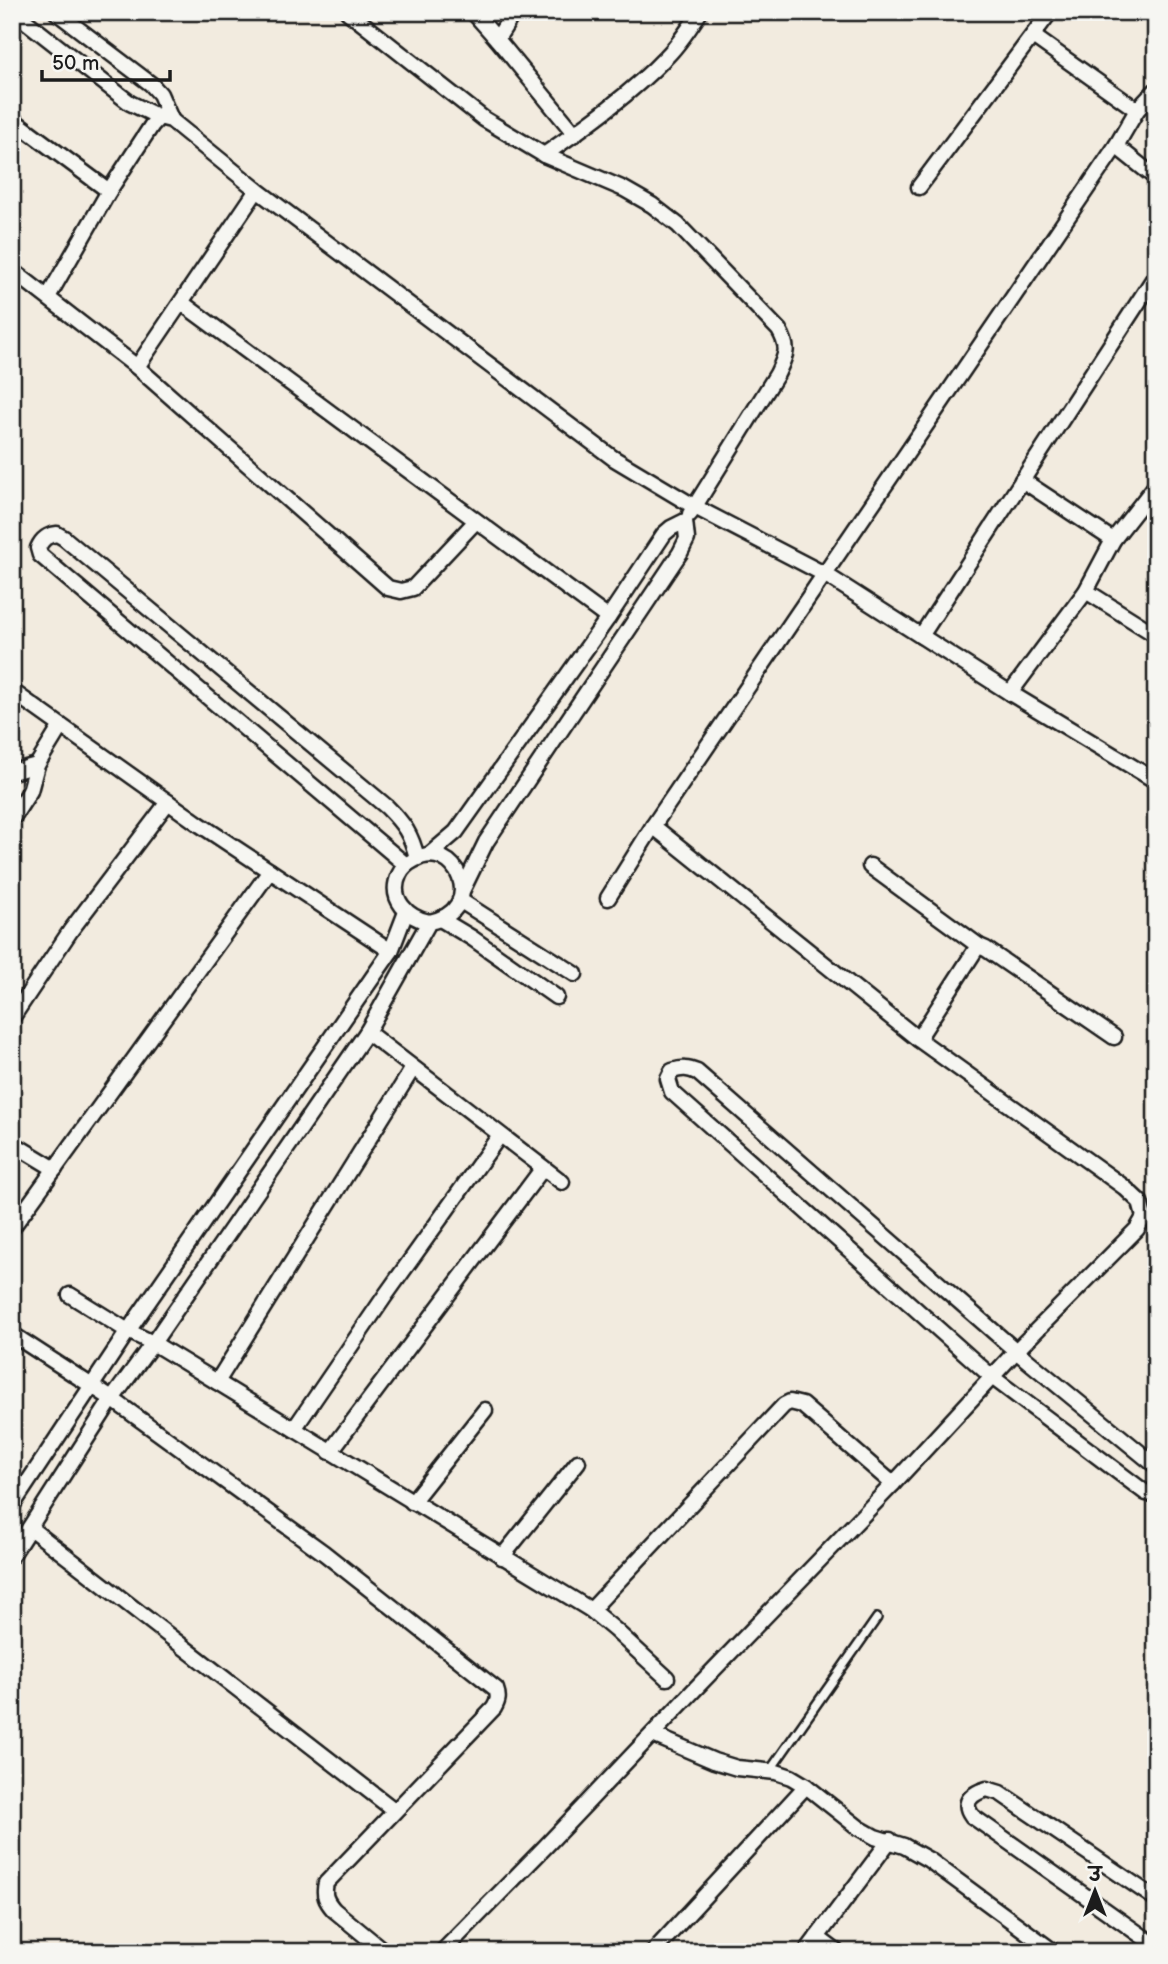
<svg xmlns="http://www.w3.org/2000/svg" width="1168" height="1964" viewBox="0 0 1168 1964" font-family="'Balsamiq Sans','Playpen Sans Deva',sans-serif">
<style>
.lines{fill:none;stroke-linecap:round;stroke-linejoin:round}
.service-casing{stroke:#1c1c1c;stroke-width:12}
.minor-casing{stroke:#1c1c1c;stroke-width:19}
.service{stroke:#f6f6f2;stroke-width:7}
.minor{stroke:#f6f6f2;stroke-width:14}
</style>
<rect width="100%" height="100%" fill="#f2ebdf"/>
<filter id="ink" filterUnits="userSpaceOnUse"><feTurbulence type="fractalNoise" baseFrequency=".0143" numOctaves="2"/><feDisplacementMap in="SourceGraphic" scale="14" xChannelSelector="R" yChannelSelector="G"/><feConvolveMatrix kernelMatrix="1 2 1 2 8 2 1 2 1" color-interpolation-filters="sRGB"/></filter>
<g filter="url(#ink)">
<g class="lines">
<g class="service-casing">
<polyline id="service" points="769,1772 877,1618"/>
</g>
<g class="minor-casing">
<g id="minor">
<polyline points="14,12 130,103 159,117 171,120 257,190 613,458 695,507 826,575 1010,693 1156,781"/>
<polyline points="56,12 151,84 160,94 171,119"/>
<path d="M348,12L484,119L544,155L624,189L652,205L678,225L779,330C790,349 786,355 777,374L690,514"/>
<polyline points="473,12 497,39 575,134"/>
<polyline points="1033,36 1137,110"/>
<polyline points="497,39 514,12"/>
<polyline points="12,119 109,191"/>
<polyline points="1116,146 1156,178"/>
<path d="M544,155C586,126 632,93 667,56C680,43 690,27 700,12"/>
<polyline points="919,187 1050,12"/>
<polyline points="12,270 137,367 388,588 401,591 413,588 476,521"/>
<polyline points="48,297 109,191 152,125 164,112"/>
<polyline points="182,303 608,618"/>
<polyline points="137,367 257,190"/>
<polyline points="1022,480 1113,540"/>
<polyline points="1086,591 1156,635"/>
<polyline points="921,636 1156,275"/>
<polyline points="12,691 199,824 391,951"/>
<polyline points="1010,693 1086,591 1113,540 1156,485"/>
<polyline points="12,772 37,765"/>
<polyline points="12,819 30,791 37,765 61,726"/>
<polyline points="429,855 456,832 608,618 664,534 671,528 685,521 687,539 680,553 486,842 463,889"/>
<path d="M406,865L40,555L38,548C42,539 47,535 57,534L64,538L387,807C404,824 411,834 417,858"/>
<polyline points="870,866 979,946"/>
<polyline points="608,898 653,826 1116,146 1137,110 1156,90"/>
<polyline points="461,901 575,974"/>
<polyline points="442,920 472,938 556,997"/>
<polyline points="12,1018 71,930 168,802"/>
<polyline points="367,1032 562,1182"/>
<polyline points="918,1039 976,949 979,946 986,949 1114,1037"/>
<polyline points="12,1143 55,1169"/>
<polyline points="12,1228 270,871"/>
<polyline points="70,1295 128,1331 153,1343 591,1610 615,1630 667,1678"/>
<path d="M12,1334L112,1399L324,1553L496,1689C499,1697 498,1701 494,1708L326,1883C323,1895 326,1901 334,1910L385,1952"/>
<polyline points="217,1382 413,1068"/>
<polyline points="294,1429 385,1296 500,1135"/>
<polyline points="330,1452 543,1168"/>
<path d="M1156,1466L1016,1351L697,1072C688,1068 682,1068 672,1071L668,1079L672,1092L992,1377L1146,1493L1156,1495"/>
<polyline points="412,1502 485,1410"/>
<polyline points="12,1506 128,1331 391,951 406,912"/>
<polyline points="30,1528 394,1810"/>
<path d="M12,1555L112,1399L153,1343L367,1032L429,922C490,910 455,836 414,860C408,863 402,868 399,875C388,899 408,918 429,922"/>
<polyline points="502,1557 578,1462"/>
<polyline points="591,1610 784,1405 790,1402 802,1405 893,1484"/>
<polyline points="653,1735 714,1761 737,1768 776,1772 791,1777 806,1786 859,1828 875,1837 904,1846 929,1860 1054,1952"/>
<path d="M1156,1899L1000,1793L987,1789C973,1793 961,1801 972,1816L1156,1946"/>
<polyline points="817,1937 837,1952"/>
<polyline points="442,1952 545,1847 696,1688 893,1484 1016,1351 1137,1229 1144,1217 1140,1202 1124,1187 918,1039 653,826"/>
<polyline points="653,1952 806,1786"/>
<polyline points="806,1952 890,1840"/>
</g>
</g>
<use href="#service" class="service"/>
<use href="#minor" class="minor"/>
</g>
</g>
<rect width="1168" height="1964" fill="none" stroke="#f6f6f2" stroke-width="42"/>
<rect x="21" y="21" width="1126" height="1922" fill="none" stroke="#1c1c1c" stroke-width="2.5" filter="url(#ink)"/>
<g transform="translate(1095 1891)" stroke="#f6f6f2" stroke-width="5" paint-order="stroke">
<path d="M0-5L12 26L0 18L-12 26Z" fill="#1c1c1c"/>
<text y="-10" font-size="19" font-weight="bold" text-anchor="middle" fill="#1c1c1c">उ</text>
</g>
<path d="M42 70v10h128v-10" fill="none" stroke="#1c1c1c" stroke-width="3.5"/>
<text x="52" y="70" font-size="21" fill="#1c1c1c" stroke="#f6f6f2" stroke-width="5" paint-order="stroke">50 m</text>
</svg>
